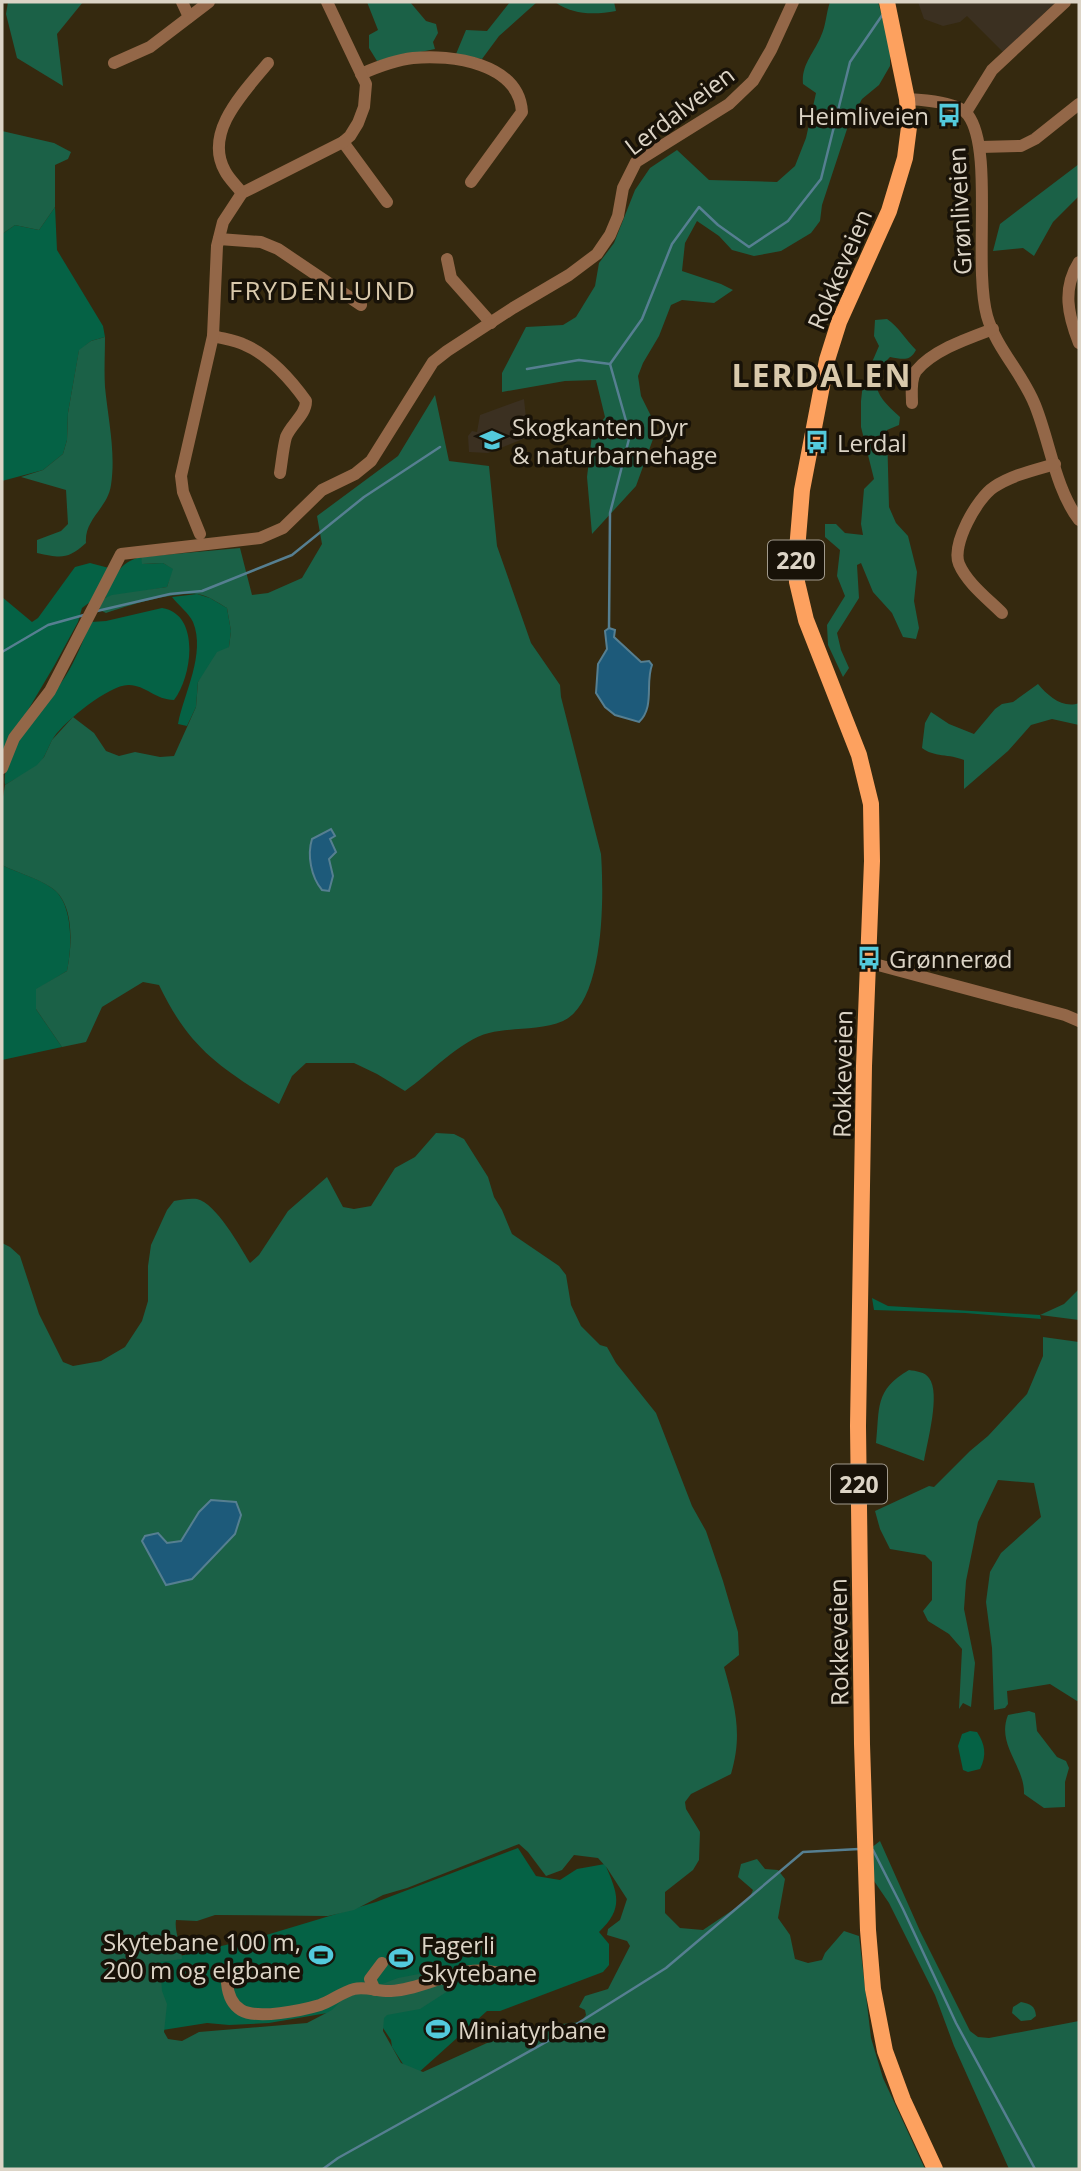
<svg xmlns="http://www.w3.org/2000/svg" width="1081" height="2171" viewBox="0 0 1081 2171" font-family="'Open Sans',sans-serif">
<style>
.education{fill:#3b3021}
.green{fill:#056245}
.forest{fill:#1b6147;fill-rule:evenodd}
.water{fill:#1d5a7a;stroke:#567f91;stroke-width:2}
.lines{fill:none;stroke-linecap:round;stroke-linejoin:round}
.stream{stroke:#567f91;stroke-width:2.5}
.minor{stroke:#936748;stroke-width:12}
.major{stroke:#fda15f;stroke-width:16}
.labels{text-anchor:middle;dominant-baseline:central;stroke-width:7;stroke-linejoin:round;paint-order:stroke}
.shield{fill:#181208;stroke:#a19a8d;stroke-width:2}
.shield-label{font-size:23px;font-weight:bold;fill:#dcd4c6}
.street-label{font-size:24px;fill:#dcd4c6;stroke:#181208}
.poi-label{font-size:24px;fill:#dcd4c6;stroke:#181208;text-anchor:start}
.neighbourhood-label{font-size:26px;letter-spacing:2px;fill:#d9c9ac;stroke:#181208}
.district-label{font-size:32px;font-weight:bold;letter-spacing:2px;fill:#d9c9ac;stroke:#181208}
</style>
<rect width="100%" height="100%" fill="#35290f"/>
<g class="education">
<polygon points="918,2 1056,2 1003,52 967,16 960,22 943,26 924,19"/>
<polygon points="524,399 528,437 488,453 469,452 468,436 472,431 477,432 480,415"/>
</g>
<g class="green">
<polygon points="55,207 57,250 103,326 105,337 91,341 79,351 68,413 67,440 63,454 43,470 2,481 2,234 15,225 39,230"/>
<path d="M141,557L143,564L163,563L174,569L167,587L105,598C114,578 118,562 141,557Z"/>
<polygon points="90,563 109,568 90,602 82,608 78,622 54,666 2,754 2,597 32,622 38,618 75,567"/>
<path d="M197,594L210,598L227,608L231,631L229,647L198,682L196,707L187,726L178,724C184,693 206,654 193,622C189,613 178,605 172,597Z"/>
<path d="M162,608C201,614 192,677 174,700C156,700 145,685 129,685C110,684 65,721 54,737C48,746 46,757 38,765C29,773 16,778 5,785C0,750 47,705 65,677C76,660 83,640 91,622L106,621Z"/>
<path d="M2,865C16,872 40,879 52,888C74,903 72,948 67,971L36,990V1009L62,1047L2,1060Z"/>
<polygon points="872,1298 888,1306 1040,1315 1041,1319 965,1313 874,1310"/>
<path d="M970,1731L977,1732C985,1744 987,1755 980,1769L968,1772L963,1770L958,1746L962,1734Z"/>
<path d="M518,1848L536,1876L560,1880L577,1869L605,1864C618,1894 624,1908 599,1932L609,1944V1965L603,1972L500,2011H487L417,2074L403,2064L392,2047L391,2040L375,2016L333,2012L269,2023L229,2025L207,2023L106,2039L104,1974L263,1936L376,1902Z"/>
</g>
<g class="forest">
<polygon points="8,2 83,2 57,34 63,86 17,58 6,14"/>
<polygon points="367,2 410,2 426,21 436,24 438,33 433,42 435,49 377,61 369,48 369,35 378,30"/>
<polygon points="510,2 537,2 499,36 482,59 456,54 466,30 487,31"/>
<path d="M555,2H614L616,11C594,15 573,15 555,2Z"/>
<path d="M830,2H878L890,44V66L879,85L862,99L849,123L822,205L820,221L811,233L781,251L754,256L732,250L719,236L697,221L685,243L682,271L721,284L733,290L714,303L682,300L671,305L659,336L643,363L638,376L641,396L657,428L636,486L592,534L587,477L592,435L605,417L596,380L565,381L502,392V373L526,327L563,325L576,317L595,286L599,263L614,243L635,190L650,168L677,150L709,180L777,182L795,166L806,138L816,93L803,84C801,65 814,53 821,36C826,26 826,13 830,2Z"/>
<polygon points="2,131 54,143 71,152 68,159 55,165 55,207 39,230 15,225 2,234"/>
<polygon points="1079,164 1079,196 1053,222 1034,256 1023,248 993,251 1000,224"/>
<path d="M887,319C898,326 906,340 916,350C910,362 902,359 890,357C865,382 878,398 900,417L899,425L887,430L889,507L896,523L908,536L917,572L914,601L919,628L916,639L903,637L892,613L873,592L861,563L857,565L859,598L837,633L841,650L849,668L843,677L828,645L827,625L845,596L837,576L840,550L825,537V524H836L845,533L863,535L861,524L864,489L874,479L861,427V401L863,383L879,346L874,336L875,320Z"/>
<path d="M105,337C105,354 104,370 105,387C108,419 116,452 111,485C108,508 84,519 86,543C67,560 61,558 37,553V540L61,531L68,524L66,490L21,477L43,470L63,454L67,440L68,413L79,350L91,341Z"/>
<path d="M435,395L449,461L489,466L497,546L531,643L560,685L561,697L601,854C604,894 605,1002 563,1021C540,1031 513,1027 489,1033C460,1040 430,1074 405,1091L377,1074L354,1063H306L292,1076L279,1104C220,1068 189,1048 159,985L143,982L102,1007L86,1042L62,1047L36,1009V989L67,971C72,947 75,904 52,888C39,879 16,872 2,865V803L5,785L37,765L44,757L52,740L73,717L94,733L106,751L119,756L135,752L160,757L174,756L196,707L198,682L217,652L229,647L231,631L227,608C218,603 208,595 197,594C172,592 130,605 106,613L100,610L99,605L105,598L112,595L167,587L173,569L163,563L142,564L141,557L240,548L252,595L268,593L302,578L322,544L317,516L398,456Z"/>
<path d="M1038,684C1048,696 1063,709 1079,703V725L1052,719L1031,725L1008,751L964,789V760C950,754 933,757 922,748L925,723L931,712L949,724L974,734L995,709L1002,704L1013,702Z"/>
<path d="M436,1133L454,1134L464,1139L488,1177L494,1197L502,1210L512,1234L559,1266L566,1275L571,1305L581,1326L600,1345L607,1347L616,1363L656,1413L692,1506L706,1531L723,1581L738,1632L739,1655L724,1667C735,1706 743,1734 731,1774L691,1794L685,1802L686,1809L700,1832L699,1860L693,1870L665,1892V1913L680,1928L703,1930L749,1899L753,1890L738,1877L741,1864L757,1859L765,1869L778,1870L785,1879L778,1918L790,1935L795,1959L808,1963L822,1960L825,1953L844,1931L859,1936L871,2038L883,2078L925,2169H2V1243L10,1247L20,1256L39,1314L63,1362L73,1366L101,1361L125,1347L142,1321L148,1301V1266L151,1245L167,1210L174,1201C181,1200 190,1198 197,1199C216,1203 240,1247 250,1263L259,1255L288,1211L327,1177L343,1207L354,1209L371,1206L395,1168L415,1157ZM199,1512L166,1585V1543L181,1541ZM519,1844L528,1852L546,1876L562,1870L574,1855L598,1858L607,1868L627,1899L620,1920L608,1929L607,1935L627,1941L630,1946L608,1989L585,1996L579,2007L585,2010L586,2015L581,2022L543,2026L487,2043L423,2072L401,2063L383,2031L384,2018L387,2015L420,2009L448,1991L449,1981L419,1974L398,1978L343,1999L332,2010L307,2023L199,2032L182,2041L168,2039L164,2032L167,2004L162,1991L160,1962L182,1959C182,1946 174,1933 176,1920L197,1921L215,1915L328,1916L354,1910L383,1895L407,1888Z"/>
<polygon points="1079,1289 1079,1320 1040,1315 1064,1304"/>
<polygon points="1043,1337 1079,1342 1079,1700 1077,1701 1050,1684 1007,1691 1008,1704 1005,1708 994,1710 992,1648 986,1602 990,1572 1001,1553 1041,1517 1034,1483 998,1480 978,1522 966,1581 964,1609 975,1663 971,1707 963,1703 959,1709 962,1649 949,1634 928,1621 923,1611 932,1600 932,1562 925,1555 890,1549 880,1529 875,1511 929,1486 934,1487 970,1451 988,1436 1027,1394 1043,1356"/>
<path d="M909,1370C916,1371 925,1372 929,1378C941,1393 927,1443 924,1461L876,1443C880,1408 874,1390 909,1370Z"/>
<path d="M1029,1711L1035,1713L1037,1731L1057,1757L1066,1761L1069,1768L1065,1782V1807L1044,1808L1024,1794C1025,1766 996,1745 1008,1715Z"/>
<polygon points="880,1841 920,1931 970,2031 978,2037 989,2038 1079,2021 1079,2168 1009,2169 954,2046 935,1995 889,1903 874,1881 871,1848"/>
<path d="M1021,2002C1030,2004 1035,2005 1036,2016L1031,2020L1021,2021L1012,2013L1013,2007Z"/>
</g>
<g class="water">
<path d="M609,628L615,630L614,637L641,662L649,661L652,665C645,683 655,707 639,722L615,715L605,707L596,693L598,664L607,649L605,631Z"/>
<path d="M331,829L335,836L330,839L336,852L329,859L333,876L329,891L322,890C311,877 307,855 312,839Z"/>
<polygon points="211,1500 236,1502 241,1515 235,1534 192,1579 166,1585 142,1541 145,1536 158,1533 167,1543 181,1541 199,1512"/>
</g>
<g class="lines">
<g class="stream">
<polyline points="527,369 579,360 610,364 642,319 672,244 699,207 718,225 749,247 788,221 821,179 850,62 883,14"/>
<polyline points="97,611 170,594 202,591 292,555 364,497 440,447"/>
<polyline points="609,628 610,513 630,435 610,364"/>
<polyline points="2,652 48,625 84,615"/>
<polyline points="873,1850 903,1909 956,2023 1035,2169"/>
<polyline points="323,2169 338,2158 564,2032 666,1968 803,1852 859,1849"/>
</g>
<g class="minor">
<polyline points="182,2 189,17"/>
<polyline points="114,63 150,47 209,2"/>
<path d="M361,74C377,67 395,60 413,58C451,54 519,63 522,112L471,182"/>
<path d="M907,99C923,100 959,102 968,115C994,150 973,264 987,316C996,348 1023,374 1035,405C1050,442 1055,488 1079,520"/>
<polyline points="966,112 992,70 1065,2"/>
<polyline points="343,142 387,202"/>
<polyline points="980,147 1021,146 1035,139 1079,104"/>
<path d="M242,193C237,186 229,179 225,171C203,132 245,91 268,63"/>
<polyline points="219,239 261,242 278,249 361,305"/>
<polyline points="447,259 451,278 491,323"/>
<path d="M1079,262C1062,289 1068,315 1079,343"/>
<path d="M213,336C224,339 235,340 245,345C269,355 292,381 306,401C306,415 291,424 286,437C283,448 282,461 280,473"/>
<path d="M912,403C912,393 910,380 916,371C933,350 969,338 993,329"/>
<polyline points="200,534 183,492 181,476 213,336 217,246 223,222 242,193 343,142 350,136 358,123 364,107 366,84 327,2"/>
<path d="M1002,613C988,599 967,583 959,564C951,545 977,498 994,487C1012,475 1035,470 1055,464"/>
<polyline points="2,768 14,738 50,691 121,554 260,538 283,528 322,490 355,474 371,461 433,362 447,351 513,308 569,275 597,254 610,235 618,216 623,188 636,162 729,104 753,81 771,50 793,2"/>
<polyline points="867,962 1065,1015 1079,1021"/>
<path d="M227,1983C228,1994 231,2004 241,2010C257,2020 303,2010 320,2005C332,2001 342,1992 354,1989C366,1986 379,1992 391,1991C429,1989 462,1961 501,1974"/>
<polyline points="375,1990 370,1979 382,1963"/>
</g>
<polyline class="major" points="887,2 907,99 909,127 905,158 889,211 839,322 827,360 802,490 796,562 797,582 806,620 859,755 871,804 872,861 864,1066 858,1426 862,1744 868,1930 873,1989 885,2051 903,2100 935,2169"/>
</g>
<defs>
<g id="bus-bare" transform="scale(1.89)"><path d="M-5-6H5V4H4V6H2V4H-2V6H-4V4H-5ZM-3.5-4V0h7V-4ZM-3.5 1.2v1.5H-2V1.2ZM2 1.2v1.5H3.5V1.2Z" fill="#53cadc" stroke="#181208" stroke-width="2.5" paint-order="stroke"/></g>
<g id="school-bare" transform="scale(1.89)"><path d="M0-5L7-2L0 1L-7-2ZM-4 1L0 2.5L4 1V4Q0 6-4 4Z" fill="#53cadc" stroke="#181208" stroke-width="2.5" paint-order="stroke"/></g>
<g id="stadium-bare" transform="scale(1.89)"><path d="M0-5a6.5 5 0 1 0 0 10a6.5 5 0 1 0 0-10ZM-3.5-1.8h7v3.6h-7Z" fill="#53cadc" stroke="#181208" stroke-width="2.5" paint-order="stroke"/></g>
</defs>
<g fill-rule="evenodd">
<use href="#bus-bare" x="949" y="115"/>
<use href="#school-bare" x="492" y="440"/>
<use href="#bus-bare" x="817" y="442"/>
<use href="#bus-bare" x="869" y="958"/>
<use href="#stadium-bare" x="321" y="1955"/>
<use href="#stadium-bare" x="401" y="1958"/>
<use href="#stadium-bare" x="438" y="2029"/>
</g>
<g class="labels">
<g class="shield">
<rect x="768" y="540.5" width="56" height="39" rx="5"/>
<rect x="831" y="1464.5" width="56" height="39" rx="5"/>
</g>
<g class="shield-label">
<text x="796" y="560">220</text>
<text x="859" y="1484">220</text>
</g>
<g class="street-label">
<text transform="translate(679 110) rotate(-37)">Lerdalveien</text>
<text transform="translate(959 211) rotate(-93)">Grønliveien</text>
<text transform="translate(839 269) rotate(-67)">Rokkeveien</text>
<text transform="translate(842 1074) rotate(-89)">Rokkeveien</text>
<text transform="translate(838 1642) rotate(-91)">Rokkeveien</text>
</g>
<g class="poi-label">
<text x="929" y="115" text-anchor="end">Heimliveien</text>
<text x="512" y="426">Skogkanten Dyr<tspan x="512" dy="28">&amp; naturbarnehage</tspan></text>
<text x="837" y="442">Lerdal</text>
<text x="889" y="958">Grønnerød</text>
<text x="301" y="1941" text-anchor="end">Skytebane 100 m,<tspan x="301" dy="28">200 m og elgbane</tspan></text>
<text x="421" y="1944">Fagerli<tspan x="421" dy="28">Skytebane</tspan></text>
<text x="458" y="2029">Miniatyrbane</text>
</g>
<g class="neighbourhood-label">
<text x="323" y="290">FRYDENLUND</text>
</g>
<g class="district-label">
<text x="822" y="374">LERDALEN</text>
</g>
</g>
<rect width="1081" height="2171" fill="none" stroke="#dcd4c6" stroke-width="7"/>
</svg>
